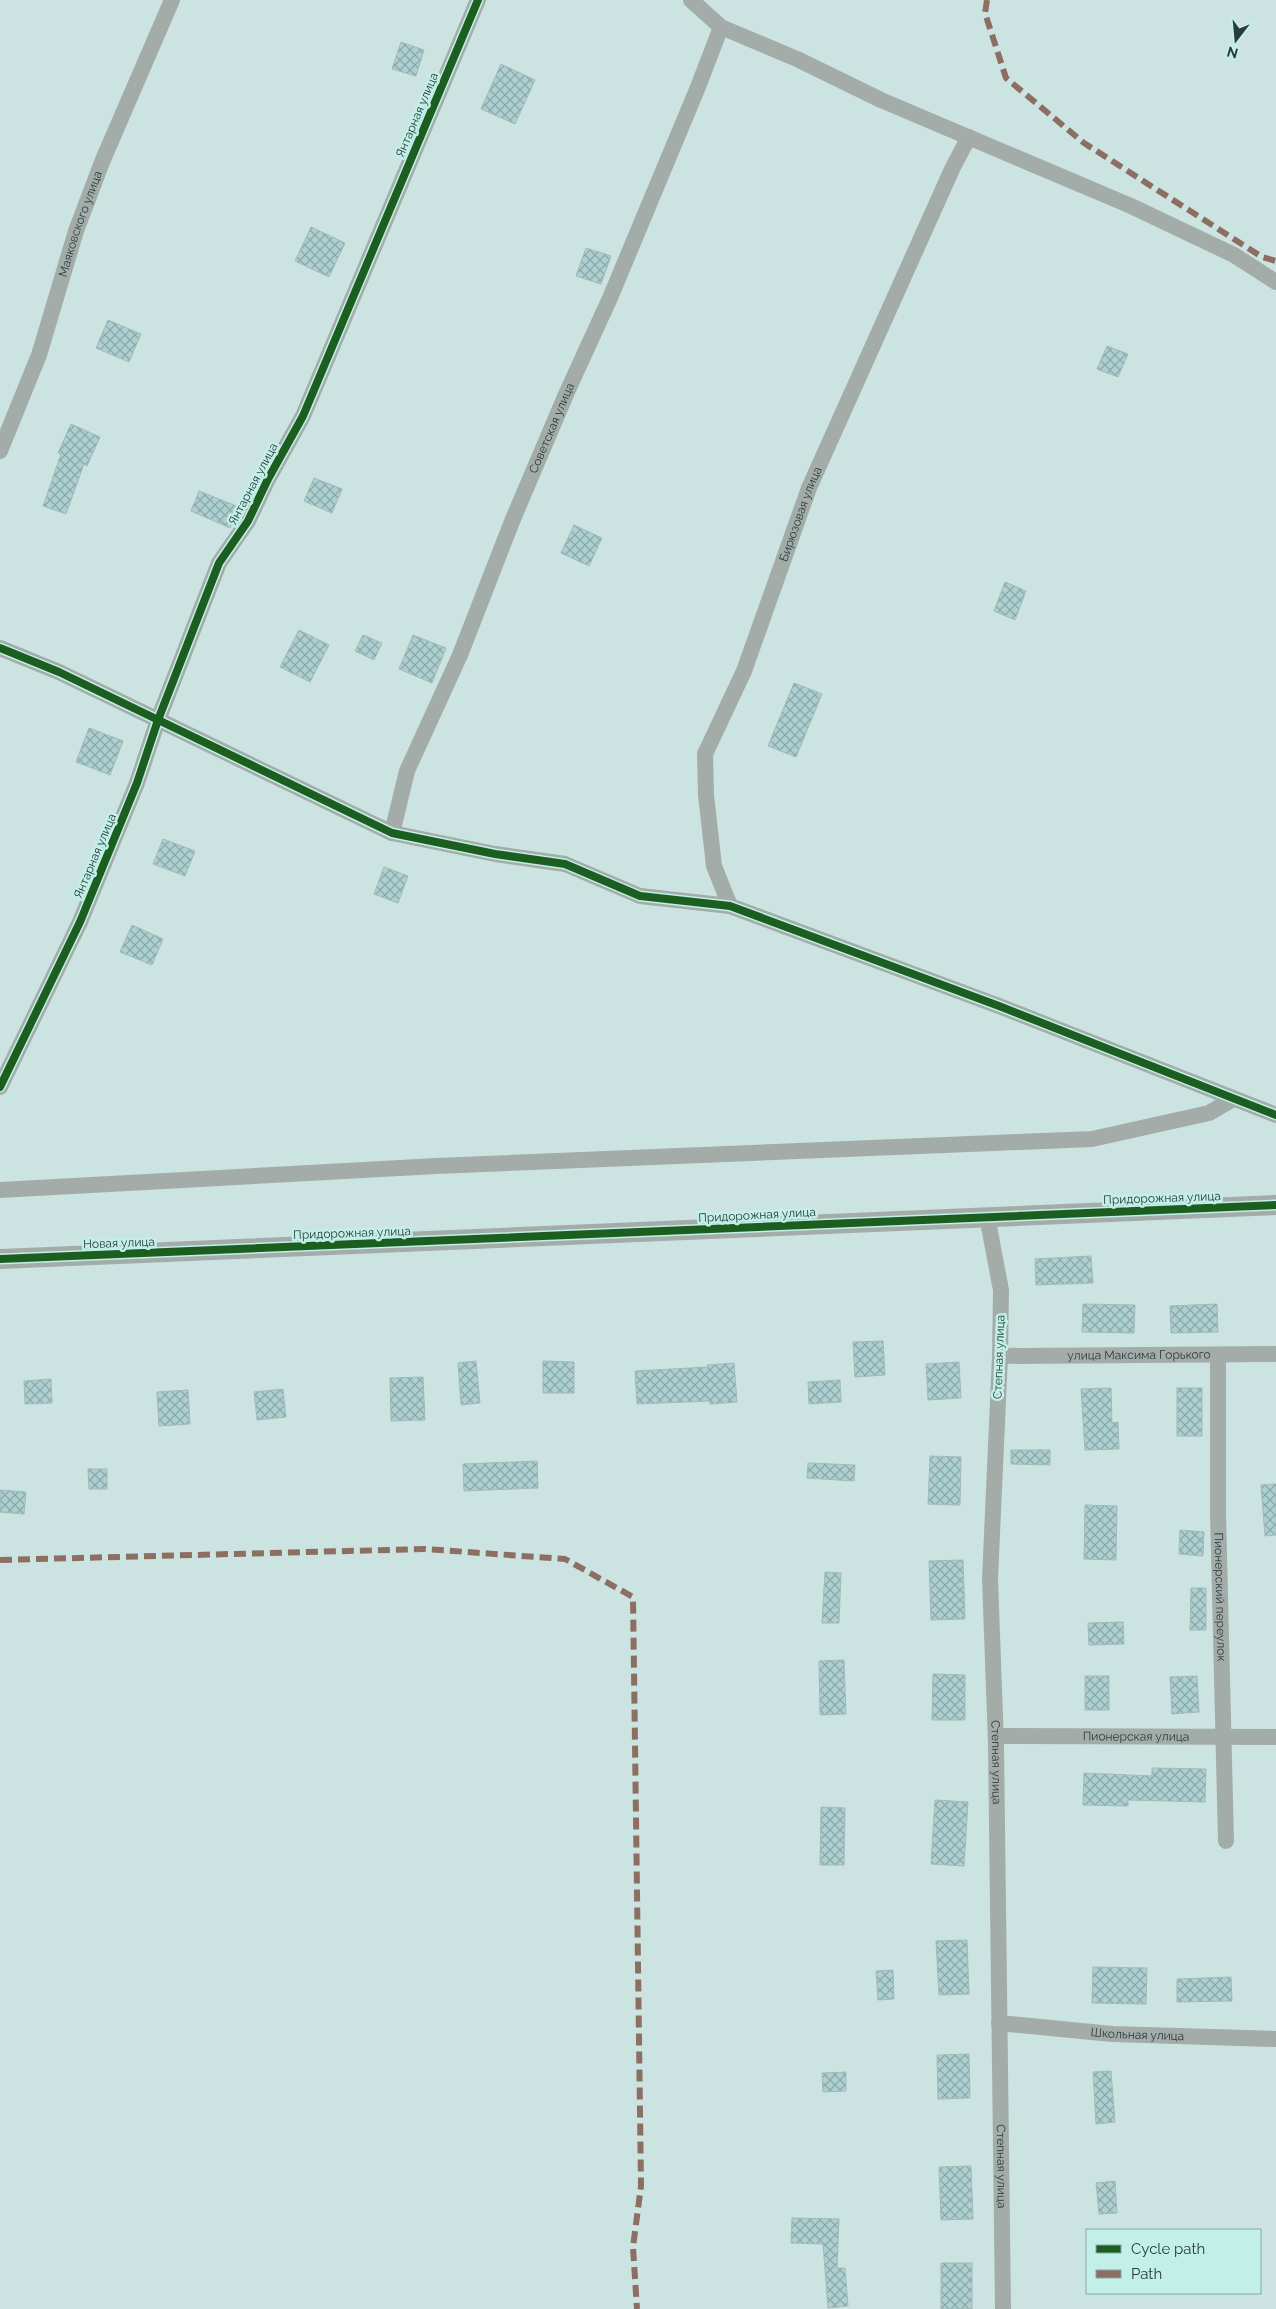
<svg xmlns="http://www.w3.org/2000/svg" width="1276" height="2309" viewBox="0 0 1276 2309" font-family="Raleway,sans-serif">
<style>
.building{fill:url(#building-cross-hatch);stroke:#a5b8b8}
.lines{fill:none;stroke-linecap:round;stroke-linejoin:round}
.minor{stroke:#a4aca9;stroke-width:16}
.tertiary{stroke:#a4aca9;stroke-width:20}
.quiet{stroke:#8d6e63;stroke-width:6;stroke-dasharray:12 6;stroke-linecap:butt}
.cycleway-casing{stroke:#c2efe7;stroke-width:11}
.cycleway{stroke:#1b5e20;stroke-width:8}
.labels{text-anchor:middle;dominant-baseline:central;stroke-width:5;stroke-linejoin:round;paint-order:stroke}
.street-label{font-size:12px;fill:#2a3c39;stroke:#c2efe7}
</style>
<defs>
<pattern id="building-cross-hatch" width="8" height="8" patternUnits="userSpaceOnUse" patternTransform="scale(1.25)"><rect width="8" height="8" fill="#accfd0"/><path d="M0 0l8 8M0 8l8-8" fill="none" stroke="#8ca9aa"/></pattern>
</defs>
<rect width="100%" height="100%" fill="#cce4e1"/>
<g class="building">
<polygon points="401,42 424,50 416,76 392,69"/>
<polygon points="501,64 535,80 515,124 481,109"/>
<polygon points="311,227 345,243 329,277 295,261"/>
<polygon points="586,248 611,256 601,284 576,276"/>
<polygon points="108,320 141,334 129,362 96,348"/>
<polygon points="1107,346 1128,354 1118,377 1097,369"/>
<polygon points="71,424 100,437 87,466 84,464 66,514 43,506 61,454 58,453"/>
<polygon points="314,478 342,489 332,513 304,501"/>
<polygon points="199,491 239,507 230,528 191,511"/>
<polygon points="574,525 602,538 589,566 561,553"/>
<polygon points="1005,582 1026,591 1015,620 994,611"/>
<polygon points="299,630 329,645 310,682 280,667"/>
<polygon points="363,635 382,643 374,660 355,651"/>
<polygon points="413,635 446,648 432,683 399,669"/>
<polygon points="794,683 822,694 796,757 768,746"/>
<polygon points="89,728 123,741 110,775 76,762"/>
<polygon points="163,839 195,851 185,876 153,864"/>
<polygon points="384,867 408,876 398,903 374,894"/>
<polygon points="132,925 163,939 152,965 120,952"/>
<polygon points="1091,1256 1093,1283 1036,1285 1035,1259"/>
<polygon points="1083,1304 1135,1305 1134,1333 1082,1332"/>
<polygon points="1217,1304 1218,1332 1171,1333 1170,1306"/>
<polygon points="883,1341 885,1375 855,1377 853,1342"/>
<polygon points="476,1361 480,1403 461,1405 458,1363"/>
<polygon points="543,1361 574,1362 574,1393 543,1393"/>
<polygon points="959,1362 961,1398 928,1400 926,1364"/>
<polygon points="734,1363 737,1402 710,1404 710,1401 637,1404 635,1371 708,1367 707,1365"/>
<polygon points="423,1377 425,1420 391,1421 390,1378"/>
<polygon points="51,1379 52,1403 25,1404 24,1381"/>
<polygon points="840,1380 841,1402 809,1404 808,1382"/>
<polygon points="1111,1388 1112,1423 1118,1422 1119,1449 1085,1450 1081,1389"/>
<rect x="1177" y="1388" width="25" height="48"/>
<polygon points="283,1389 286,1417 257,1420 254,1392"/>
<polygon points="188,1390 190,1424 159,1426 157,1392"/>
<polygon points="1011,1450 1050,1450 1050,1465 1011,1464"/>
<polygon points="930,1456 961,1457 960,1505 928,1504"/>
<polygon points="537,1461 538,1488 464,1491 463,1464"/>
<polygon points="808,1463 855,1465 854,1481 807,1478"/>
<polygon points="88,1469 107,1469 107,1489 89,1489"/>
<polygon points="1276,1484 1276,1535 1265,1536 1261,1485"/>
<polygon points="0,1490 26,1492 24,1514 0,1512"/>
<polygon points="1085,1505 1117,1506 1116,1560 1084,1559"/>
<polygon points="1180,1530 1204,1532 1203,1556 1179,1554"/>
<polygon points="963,1560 965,1619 931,1620 929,1561"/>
<polygon points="825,1572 841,1573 839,1623 822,1623"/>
<polygon points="1191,1588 1206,1588 1206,1630 1190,1630"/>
<polygon points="1123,1622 1124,1644 1089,1645 1088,1623"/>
<polygon points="844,1660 846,1714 820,1715 819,1661"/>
<polygon points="933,1674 965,1675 965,1720 932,1720"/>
<rect x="1085" y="1676" width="24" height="34"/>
<polygon points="1197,1676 1199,1712 1172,1714 1170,1677"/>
<polygon points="1152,1768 1206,1769 1205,1802 1128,1800 1128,1806 1083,1805 1084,1773 1152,1776"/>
<polygon points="935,1800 968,1802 964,1866 931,1864"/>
<polygon points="821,1807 845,1808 844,1865 820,1865"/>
<polygon points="967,1940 969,1994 939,1995 936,1941"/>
<polygon points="1093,1967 1147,1968 1146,2004 1092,2003"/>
<polygon points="893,1970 894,1999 878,2000 876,1971"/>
<polygon points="1231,1977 1232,2001 1177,2002 1177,1979"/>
<polygon points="969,2054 970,2098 938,2099 937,2055"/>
<polygon points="1111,2071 1115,2122 1096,2124 1093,2072"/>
<polygon points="846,2072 846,2091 823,2092 822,2073"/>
<polygon points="971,2166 973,2219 941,2220 939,2167"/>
<polygon points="1115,2181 1117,2213 1099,2214 1096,2183"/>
<polygon points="792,2218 839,2219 837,2268 845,2268 848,2306 828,2308 823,2244 791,2243"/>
<rect x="941" y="2263" width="31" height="46"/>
</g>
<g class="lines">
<g class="minor">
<polyline points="691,0 721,27 797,59 881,100 1131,206 1234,255 1276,282"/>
<path id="s1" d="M0,451L39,355L76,231L102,162L172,0"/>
<polyline points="0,648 59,672 392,833 495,854 565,864 640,896 730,906 999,1006 1276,1115"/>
<path id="s2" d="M392,833L407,771L460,655L513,519L567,392L610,298L698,87L721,27"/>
<path id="s3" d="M730,906L714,866L706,795L705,754L744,671L809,488L953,167L969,137"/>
<polyline points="0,1087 80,922 137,783 158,720 219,563 248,521 268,479 303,416 478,0"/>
<polyline points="0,1190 436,1166 1092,1139 1209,1113 1233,1099"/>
<path id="s4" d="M987,1216L1001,1290L1000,1356L990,1579L996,1744L1003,2309"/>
<path id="s5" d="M1218,1355V1513L1226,1841"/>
<path id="s6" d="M1000,1356L1276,1354"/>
<path id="s7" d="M996,1736L1276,1737"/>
<path id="s8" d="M999,2023L1112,2034L1276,2039"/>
</g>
<polyline class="tertiary" points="0,1259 1276,1205"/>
<g class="quiet">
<polyline points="987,0 985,13 1006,78 1084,143 1262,257 1276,261"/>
<polyline points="0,1560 425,1549 565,1559 633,1597 641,2186 633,2247 637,2309"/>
</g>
<g class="cycleway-casing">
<g id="cycleway">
<polyline points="0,648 59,672 392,833 495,854 565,864 640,896 730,906 999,1006 1276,1115"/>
<polyline points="0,1087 80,922 137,783 158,720 219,563 248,521 268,479 303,416 478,0"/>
<polyline points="0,1259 1276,1205"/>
</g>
</g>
<use href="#cycleway" class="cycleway"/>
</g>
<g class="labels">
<g class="street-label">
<text transform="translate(417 115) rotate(-67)">Янтарная улица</text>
<text stroke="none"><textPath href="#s1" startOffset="241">Маяковского улица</textPath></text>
<text stroke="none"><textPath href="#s2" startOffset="436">Советская улица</textPath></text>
<text transform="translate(253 484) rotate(-62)">Янтарная улица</text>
<text stroke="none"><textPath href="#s3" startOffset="414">Бирюзовая улица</textPath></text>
<text transform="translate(95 856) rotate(-67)">Янтарная улица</text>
<text transform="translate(1162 1198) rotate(-2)">Придорожная улица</text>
<text transform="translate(757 1215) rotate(-3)">Придорожная улица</text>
<text transform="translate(352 1233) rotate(-2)">Придорожная улица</text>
<text transform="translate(119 1243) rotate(-2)">Новая улица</text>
<text stroke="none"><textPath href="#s6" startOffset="139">улица Максима Горького</textPath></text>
<text transform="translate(999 1357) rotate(-88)">Степная улица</text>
<text stroke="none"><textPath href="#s5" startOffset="242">Пионерский переулок</textPath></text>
<text stroke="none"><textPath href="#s7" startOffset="140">Пионерская улица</textPath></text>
<text stroke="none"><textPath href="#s4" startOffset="548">Степная улица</textPath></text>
<text stroke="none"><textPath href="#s8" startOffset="139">Школьная улица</textPath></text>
<text stroke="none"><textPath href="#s4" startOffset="952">Степная улица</textPath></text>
</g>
</g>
<rect x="1086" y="2229" width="175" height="65" fill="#c2efe7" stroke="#85a7a1"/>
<rect x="1096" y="2245" width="25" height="8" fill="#1b5e20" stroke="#85a7a1"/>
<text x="1131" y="2254" font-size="15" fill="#2a3c39">Cycle path</text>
<rect x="1096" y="2270" width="25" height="8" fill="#8d6e63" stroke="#85a7a1"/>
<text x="1131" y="2279" font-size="15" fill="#2a3c39">Path</text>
<g transform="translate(1236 40) rotate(196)" stroke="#c2efe7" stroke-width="4" paint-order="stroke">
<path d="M0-4L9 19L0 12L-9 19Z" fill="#2a3c39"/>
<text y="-8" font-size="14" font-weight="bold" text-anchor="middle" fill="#2a3c39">N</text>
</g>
</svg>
